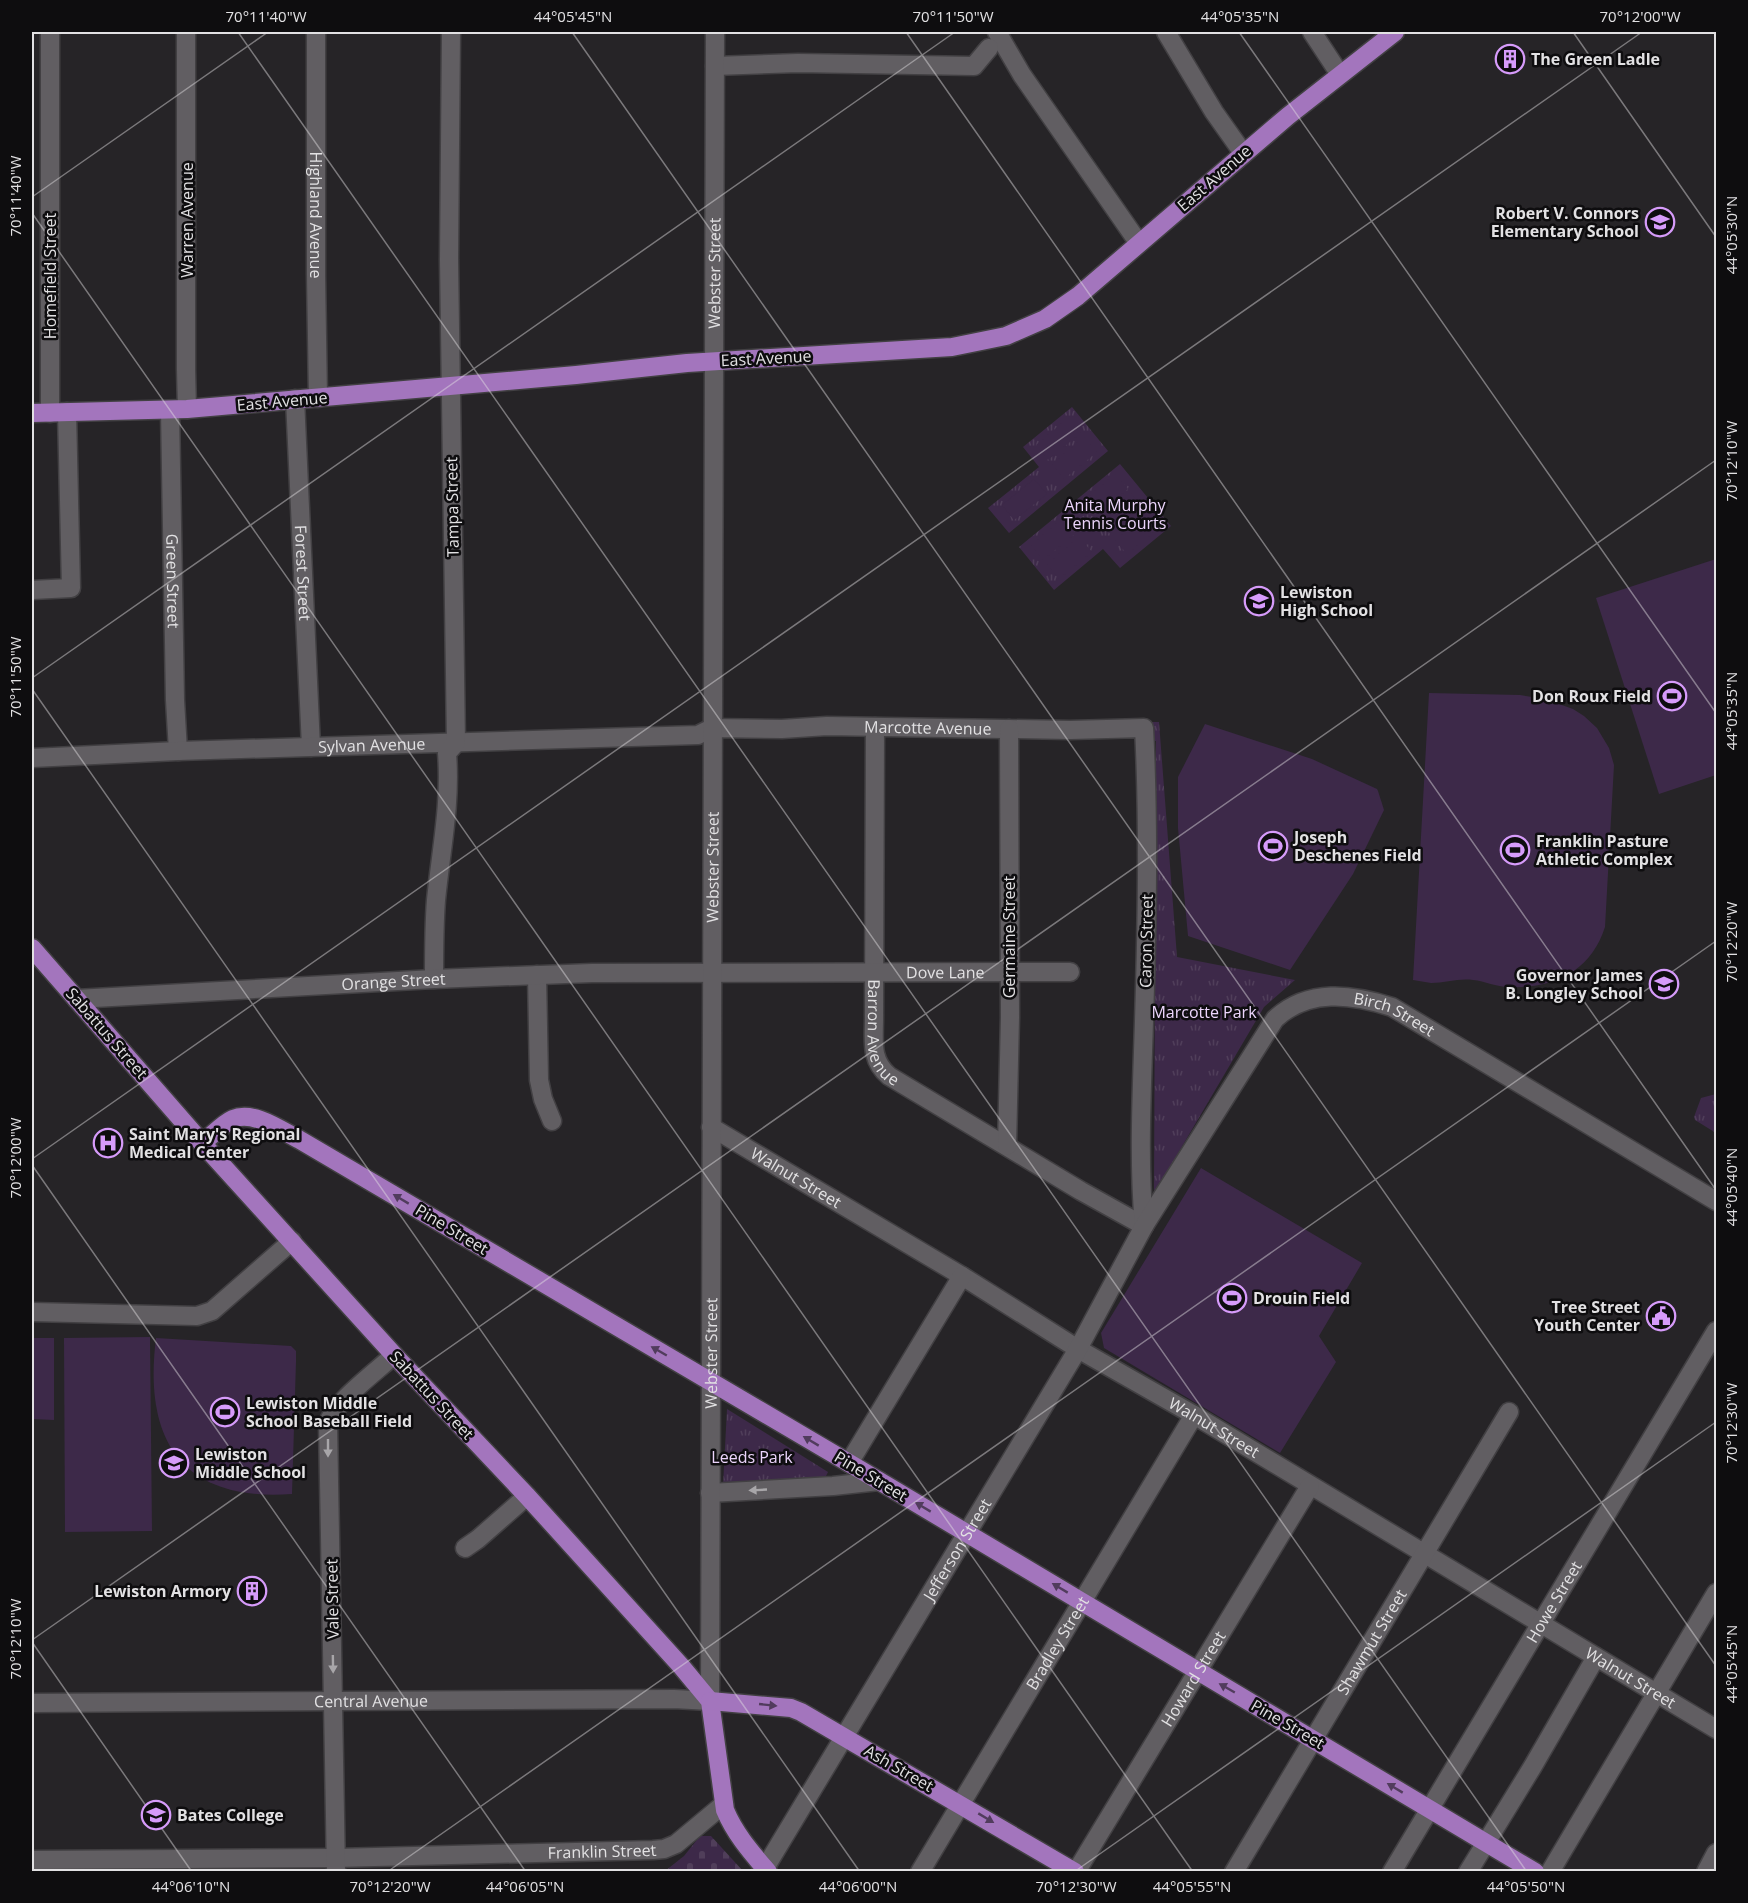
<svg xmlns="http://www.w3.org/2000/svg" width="1748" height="1903" viewBox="0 0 1748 1903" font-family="'Open Sans',sans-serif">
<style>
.grass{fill:url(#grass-tufts)}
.cemetery{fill:url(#cemetery-stones)}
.pitch{fill:#3d2949}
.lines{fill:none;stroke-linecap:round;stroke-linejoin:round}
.minor-casing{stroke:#424043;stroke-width:21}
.major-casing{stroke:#424043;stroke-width:21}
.minor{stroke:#615e62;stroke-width:18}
.major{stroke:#a375bd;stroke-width:18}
.oneway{fill:#513c5d}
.oneway2{fill:#a8a6a9}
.ticks{fill:none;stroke:#e2e1e3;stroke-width:1.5;stroke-opacity:0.45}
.labels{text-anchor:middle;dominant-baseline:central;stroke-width:5;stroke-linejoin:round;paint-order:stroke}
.poi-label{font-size:16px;font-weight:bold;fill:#e2e1e3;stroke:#0e0d0f;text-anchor:start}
.street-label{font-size:16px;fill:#e2e1e3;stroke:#0e0d0f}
.park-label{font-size:16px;fill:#ecd5fc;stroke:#0e0d0f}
.neatline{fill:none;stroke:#e2e1e3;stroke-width:2}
.ticks-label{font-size:15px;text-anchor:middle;fill:#e2e1e3}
</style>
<defs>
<pattern id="grass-tufts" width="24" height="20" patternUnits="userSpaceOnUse" patternTransform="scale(1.5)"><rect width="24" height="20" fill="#3d2949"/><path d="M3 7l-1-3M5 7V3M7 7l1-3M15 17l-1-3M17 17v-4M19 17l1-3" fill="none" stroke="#503e5a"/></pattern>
<pattern id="cemetery-stones" width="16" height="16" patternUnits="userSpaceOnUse" patternTransform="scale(1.5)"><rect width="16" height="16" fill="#3d2949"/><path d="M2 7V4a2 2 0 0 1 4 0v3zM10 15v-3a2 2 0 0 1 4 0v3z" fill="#503e5a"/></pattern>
</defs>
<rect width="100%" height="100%" fill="#262427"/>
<g class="grass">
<polygon points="1072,407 1108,451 1009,533 988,508 1039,467 1023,447"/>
<polygon points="1120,464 1171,526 1120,568 1103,549 1054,590 1019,547"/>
<polygon points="1152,722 1159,722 1177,957 1295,980 1264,1007 1157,1189 1154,1190 1156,741 1152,741"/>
<polygon points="1716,1094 1716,1111 1714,1116 1716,1117 1716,1133 1695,1120 1694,1117 1701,1098"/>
<polygon points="727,1409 828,1472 824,1480 723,1486"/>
</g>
<polygon class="cemetery" points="700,1836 711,1836 743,1871 665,1871 684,1856"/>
<g class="pitch">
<polygon points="1068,418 1081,433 1048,460 1036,445"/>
<polygon points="1084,437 1097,452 1064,479 1052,464"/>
<polygon points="1115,474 1128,489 1095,516 1083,501"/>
<polygon points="1034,479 1047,494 1014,520 1002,505"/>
<polygon points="1131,493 1143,509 1111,535 1099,520"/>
<polygon points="1147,513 1159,528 1127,554 1115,540"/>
<polygon points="1063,518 1076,533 1043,560 1031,545"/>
<polygon points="1079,537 1092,552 1059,579 1047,564"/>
<polygon points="1716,559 1716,775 1659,794 1596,598"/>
<path d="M1429,693L1520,695L1545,699L1573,709L1584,716L1597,728L1609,748L1614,765L1605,927C1591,971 1554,989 1509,987C1496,987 1485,981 1473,980C1459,978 1445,983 1431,983C1425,982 1419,981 1413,980Z"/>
<polygon points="1205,724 1312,759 1377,789 1378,791 1384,810 1353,874 1290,970 1188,936 1178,828 1178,777"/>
<polygon points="1201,1168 1362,1263 1319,1336 1336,1362 1280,1453 1104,1348 1101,1333"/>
<polygon points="150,1337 152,1531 65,1532 64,1338"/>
<polygon points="32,1338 54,1338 54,1420 32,1419"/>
<path d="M156,1338L291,1346L296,1351V1361L292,1494C182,1502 143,1441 156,1338Z"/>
</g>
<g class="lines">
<g class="minor-casing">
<g id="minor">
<polyline points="186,32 186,369 187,409"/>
<path id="s1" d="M316,32V275L318,398"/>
<polyline points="997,32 1022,75 1138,242"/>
<polyline points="1166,32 1214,112 1243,153"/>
<polyline points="1312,32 1339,73"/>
<polyline points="715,66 798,63 974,66 989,48"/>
<path id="s2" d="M295,399L311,747"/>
<path id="s3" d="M170,410L175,700L178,751"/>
<polyline points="50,413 50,32"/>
<polyline points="32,590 71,588 67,412"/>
<path id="s4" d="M875,727L874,1018C874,1041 870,1060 889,1076L1081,1191L1144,1226"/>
<path id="s5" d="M32,758L178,751L698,735L712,728L782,729L827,726L1070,730L1144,728C1149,825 1147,923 1144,1021C1142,1089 1138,1158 1144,1226"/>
<polyline points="537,975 539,1080 543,1099 552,1121"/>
<path d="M434,979C434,953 434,926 436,900C441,850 451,804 447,753L456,743L449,260L451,32"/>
<path id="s6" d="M76,999L434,979L592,973L1070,972"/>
<path id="s7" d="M711,1127L962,1276L1078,1349L1194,1415L1716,1729"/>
<polyline points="1007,1146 1010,1017 1009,729"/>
<polyline points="32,1312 197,1316 212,1311 292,1241"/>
<polyline points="849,1463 962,1276"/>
<polyline points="710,1493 833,1486 879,1481"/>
<polyline points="465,1548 478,1539 527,1496"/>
<path id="s8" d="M32,1703L674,1699L710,1701L715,32"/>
<path id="s9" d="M32,1860L336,1858L653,1850L664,1849L676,1844L724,1804"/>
<path id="s10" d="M765,1868L1078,1349L1144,1226L1275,1019C1308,988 1352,994 1392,1007L1716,1201"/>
<path d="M336,1872L328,1424C332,1404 377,1371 394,1355"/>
<path id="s11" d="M920,1872L1194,1415"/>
<path id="s12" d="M1076,1872L1310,1486"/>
<path id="s13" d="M1234,1872L1509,1412"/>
<path id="s14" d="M1392,1872L1716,1331"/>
<polyline points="1468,1872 1533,1766 1596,1657"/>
<polyline points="1550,1872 1716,1593"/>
<polyline points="1706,1872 1716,1853"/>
</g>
</g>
<g class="major-casing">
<g id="major">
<polyline points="32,413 187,409 576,375 687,363 952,347 1006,336 1045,319 1078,296 1288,116 1395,32"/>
<path d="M32,948L202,1143L394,1355L527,1496L681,1666L710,1701L725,1810C735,1834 751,1852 768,1872"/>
<path d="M202,1143C212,1136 222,1124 233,1119C254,1110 282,1131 300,1140L849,1463L1535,1872"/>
<polyline points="710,1701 791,1708 801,1712 1075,1872"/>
</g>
</g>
<use href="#minor" class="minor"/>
<use href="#major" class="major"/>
</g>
<defs><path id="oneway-solid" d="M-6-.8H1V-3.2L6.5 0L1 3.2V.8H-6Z" transform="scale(1.5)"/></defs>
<g class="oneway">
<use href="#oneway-solid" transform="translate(401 1199) rotate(-149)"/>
<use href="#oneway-solid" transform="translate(659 1351) rotate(-150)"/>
<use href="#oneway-solid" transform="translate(811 1441) rotate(-149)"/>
<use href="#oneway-solid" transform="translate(923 1507) rotate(-149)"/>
<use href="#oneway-solid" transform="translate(1060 1588) rotate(-149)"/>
<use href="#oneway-solid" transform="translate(1227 1688) rotate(-150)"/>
<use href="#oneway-solid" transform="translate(768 1705) rotate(6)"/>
<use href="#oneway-solid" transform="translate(1395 1788) rotate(-149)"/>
<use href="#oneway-solid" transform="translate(986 1818) rotate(31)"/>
</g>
<g class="oneway2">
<use href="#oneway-solid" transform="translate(328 1448) rotate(90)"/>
<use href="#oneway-solid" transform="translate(758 1490) rotate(177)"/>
<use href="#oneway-solid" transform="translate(333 1664) rotate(89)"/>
</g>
<path class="ticks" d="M238,32L1527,1872M572,32L1716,1666M906,32L1716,1190M1239,32L1716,713M1573,32L1716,237M32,197L268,32M32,213L1193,1872M32,678L955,32M32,689L860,1872M32,1159L1642,32M32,1165L526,1872M32,1640L1716,460M32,1642L192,1872M387,1872L1716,941M1074,1872L1716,1422"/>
<defs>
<g id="building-ring" transform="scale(1.5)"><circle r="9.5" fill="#0e0d0f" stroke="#d69bfa" stroke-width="1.5"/><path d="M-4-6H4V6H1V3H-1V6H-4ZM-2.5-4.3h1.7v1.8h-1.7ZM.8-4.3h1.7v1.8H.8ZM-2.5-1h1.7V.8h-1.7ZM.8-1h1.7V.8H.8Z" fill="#d69bfa"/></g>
<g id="school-ring" transform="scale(1.5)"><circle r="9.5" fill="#0e0d0f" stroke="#d69bfa" stroke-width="1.5"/><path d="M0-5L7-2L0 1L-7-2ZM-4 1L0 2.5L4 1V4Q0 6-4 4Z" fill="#d69bfa"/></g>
<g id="stadium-ring" transform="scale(1.5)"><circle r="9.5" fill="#0e0d0f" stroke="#d69bfa" stroke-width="1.5"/><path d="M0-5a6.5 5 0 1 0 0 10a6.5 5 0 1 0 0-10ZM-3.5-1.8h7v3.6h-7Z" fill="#d69bfa"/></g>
<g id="hospital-ring" transform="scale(1.5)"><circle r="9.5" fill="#0e0d0f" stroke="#d69bfa" stroke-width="1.5"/><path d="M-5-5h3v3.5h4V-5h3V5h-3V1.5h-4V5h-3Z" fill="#d69bfa"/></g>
<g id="civic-ring" transform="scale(1.5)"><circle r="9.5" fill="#0e0d0f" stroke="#d69bfa" stroke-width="1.5"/><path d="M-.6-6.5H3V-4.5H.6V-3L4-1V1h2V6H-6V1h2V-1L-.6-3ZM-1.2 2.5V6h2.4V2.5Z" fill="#d69bfa"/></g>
<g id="university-ring" transform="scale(1.5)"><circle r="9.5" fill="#0e0d0f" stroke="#d69bfa" stroke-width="1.5"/><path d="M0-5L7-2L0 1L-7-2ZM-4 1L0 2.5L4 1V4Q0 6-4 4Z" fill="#d69bfa"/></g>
</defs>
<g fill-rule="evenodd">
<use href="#building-ring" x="1510" y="59"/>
<use href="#school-ring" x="1660" y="222"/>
<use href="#school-ring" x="1259" y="601"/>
<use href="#stadium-ring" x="1672" y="696"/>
<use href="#stadium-ring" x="1273" y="846"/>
<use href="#stadium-ring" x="1515" y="850"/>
<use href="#school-ring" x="1664" y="984"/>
<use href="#hospital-ring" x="108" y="1143"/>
<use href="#stadium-ring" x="1232" y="1298"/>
<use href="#civic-ring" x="1661" y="1316"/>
<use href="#stadium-ring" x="225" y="1412"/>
<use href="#school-ring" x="174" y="1463"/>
<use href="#building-ring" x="252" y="1591"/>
<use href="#university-ring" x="156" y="1815"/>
</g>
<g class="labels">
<g class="poi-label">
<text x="1531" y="59">The Green Ladle</text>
<text x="1639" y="213" text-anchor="end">Robert V. Connors<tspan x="1639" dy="18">Elementary School</tspan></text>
<text x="1280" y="592">Lewiston<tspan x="1280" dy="18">High School</tspan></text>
<text x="1651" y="696" text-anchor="end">Don Roux Field</text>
<text x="1294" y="837">Joseph<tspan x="1294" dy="18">Deschenes Field</tspan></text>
<text x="1536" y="841">Franklin Pasture<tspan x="1536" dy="18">Athletic Complex</tspan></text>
<text x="1643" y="975" text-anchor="end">Governor James<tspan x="1643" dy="18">B. Longley School</tspan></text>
<text x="129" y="1134">Saint Mary's Regional<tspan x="129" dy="18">Medical Center</tspan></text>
<text x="1253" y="1298">Drouin Field</text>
<text x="1640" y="1307" text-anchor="end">Tree Street<tspan x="1640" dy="18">Youth Center</tspan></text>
<text x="246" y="1403">Lewiston Middle<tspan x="246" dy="18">School Baseball Field</tspan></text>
<text x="195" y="1454">Lewiston<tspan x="195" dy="18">Middle School</tspan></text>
<text x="231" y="1591" text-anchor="end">Lewiston Armory</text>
<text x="177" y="1815">Bates College</text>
</g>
<g class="street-label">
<text transform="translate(1214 178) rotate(-41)">East Avenue</text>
<text stroke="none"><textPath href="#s1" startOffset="183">Highland Avenue</textPath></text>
<text transform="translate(187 220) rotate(-90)">Warren Avenue</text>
<text stroke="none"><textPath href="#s8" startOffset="2106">Webster Street</textPath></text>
<text transform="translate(50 276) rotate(-90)">Homefield Street</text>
<text transform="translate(766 358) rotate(-3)">East Avenue</text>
<text transform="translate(282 401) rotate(-5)">East Avenue</text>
<text transform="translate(452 507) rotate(-91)">Tampa Street</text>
<text stroke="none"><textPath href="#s2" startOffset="174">Forest Street</textPath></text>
<text stroke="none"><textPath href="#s3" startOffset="171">Green Street</textPath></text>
<text stroke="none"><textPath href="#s5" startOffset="898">Marcotte Avenue</textPath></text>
<text stroke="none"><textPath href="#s5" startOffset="340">Sylvan Avenue</textPath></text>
<text stroke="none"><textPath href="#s8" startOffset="1512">Webster Street</textPath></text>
<text transform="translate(1009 937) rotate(-90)">Germaine Street</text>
<text transform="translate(1146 941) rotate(-89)">Caron Street</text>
<text stroke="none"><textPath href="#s6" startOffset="870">Dove Lane</textPath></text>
<text stroke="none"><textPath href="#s6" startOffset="318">Orange Street</textPath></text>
<text stroke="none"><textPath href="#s10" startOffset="1119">Birch Street</textPath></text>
<text stroke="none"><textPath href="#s4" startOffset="308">Barron Avenue</textPath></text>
<text transform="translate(107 1033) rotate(49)">Sabattus Street</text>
<text stroke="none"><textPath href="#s7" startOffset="99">Walnut Street</textPath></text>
<text transform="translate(452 1229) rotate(31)">Pine Street</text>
<text stroke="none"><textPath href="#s8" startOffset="1026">Webster Street</textPath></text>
<text transform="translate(432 1395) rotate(47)">Sabattus Street</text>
<text stroke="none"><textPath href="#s7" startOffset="586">Walnut Street</textPath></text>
<text transform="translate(871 1476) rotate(31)">Pine Street</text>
<text stroke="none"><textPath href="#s10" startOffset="372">Jefferson Street</textPath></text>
<text transform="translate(332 1599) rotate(-91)">Vale Street</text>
<text stroke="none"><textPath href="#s14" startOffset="315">Howe Street</textPath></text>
<text stroke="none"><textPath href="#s13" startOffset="268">Shawmut Street</textPath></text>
<text stroke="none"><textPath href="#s11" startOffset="267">Bradley Street</textPath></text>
<text stroke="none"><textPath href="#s7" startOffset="1072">Walnut Street</textPath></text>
<text stroke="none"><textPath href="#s12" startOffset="226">Howard Street</textPath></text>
<text stroke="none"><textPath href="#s8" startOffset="339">Central Avenue</textPath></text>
<text transform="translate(1288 1724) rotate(30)">Pine Street</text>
<text transform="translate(899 1768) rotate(30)">Ash Street</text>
<text stroke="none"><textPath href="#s9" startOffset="570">Franklin Street</textPath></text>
</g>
<g class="park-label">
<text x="1115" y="505">Anita Murphy<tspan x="1115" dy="18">Tennis Courts</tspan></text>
<text x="1204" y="1012">Marcotte Park</text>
<text x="752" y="1457">Leeds Park</text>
</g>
</g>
<rect width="1748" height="1903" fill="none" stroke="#0e0d0f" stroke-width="66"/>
<rect x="33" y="33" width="1682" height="1837" class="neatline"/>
<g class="ticks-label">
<text x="266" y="22">70°11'40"W</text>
<text x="573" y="22">44°05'45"N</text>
<text x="953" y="22">70°11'50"W</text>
<text x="1240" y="22">44°05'35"N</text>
<text x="1640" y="22">70°12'00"W</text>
<text transform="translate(16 196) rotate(-90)" y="5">70°11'40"W</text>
<text transform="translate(1732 235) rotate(-90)" y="5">44°05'30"N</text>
<text transform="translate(1732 461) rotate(-90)" y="5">70°12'10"W</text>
<text transform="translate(16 677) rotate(-90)" y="5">70°11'50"W</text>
<text transform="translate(1732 711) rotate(-90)" y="5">44°05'35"N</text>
<text transform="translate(1732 942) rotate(-90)" y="5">70°12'20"W</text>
<text transform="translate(16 1158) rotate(-90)" y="5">70°12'00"W</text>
<text transform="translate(1732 1187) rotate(-90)" y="5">44°05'40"N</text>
<text transform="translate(1732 1423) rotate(-90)" y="5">70°12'30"W</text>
<text transform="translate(16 1639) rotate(-90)" y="5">70°12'10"W</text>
<text transform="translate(1732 1664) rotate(-90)" y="5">44°05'45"N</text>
<text x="191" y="1892">44°06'10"N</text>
<text x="390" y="1892">70°12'20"W</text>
<text x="525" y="1892">44°06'05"N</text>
<text x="858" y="1892">44°06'00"N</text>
<text x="1076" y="1892">70°12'30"W</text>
<text x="1192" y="1892">44°05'55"N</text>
<text x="1526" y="1892">44°05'50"N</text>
</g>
</svg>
